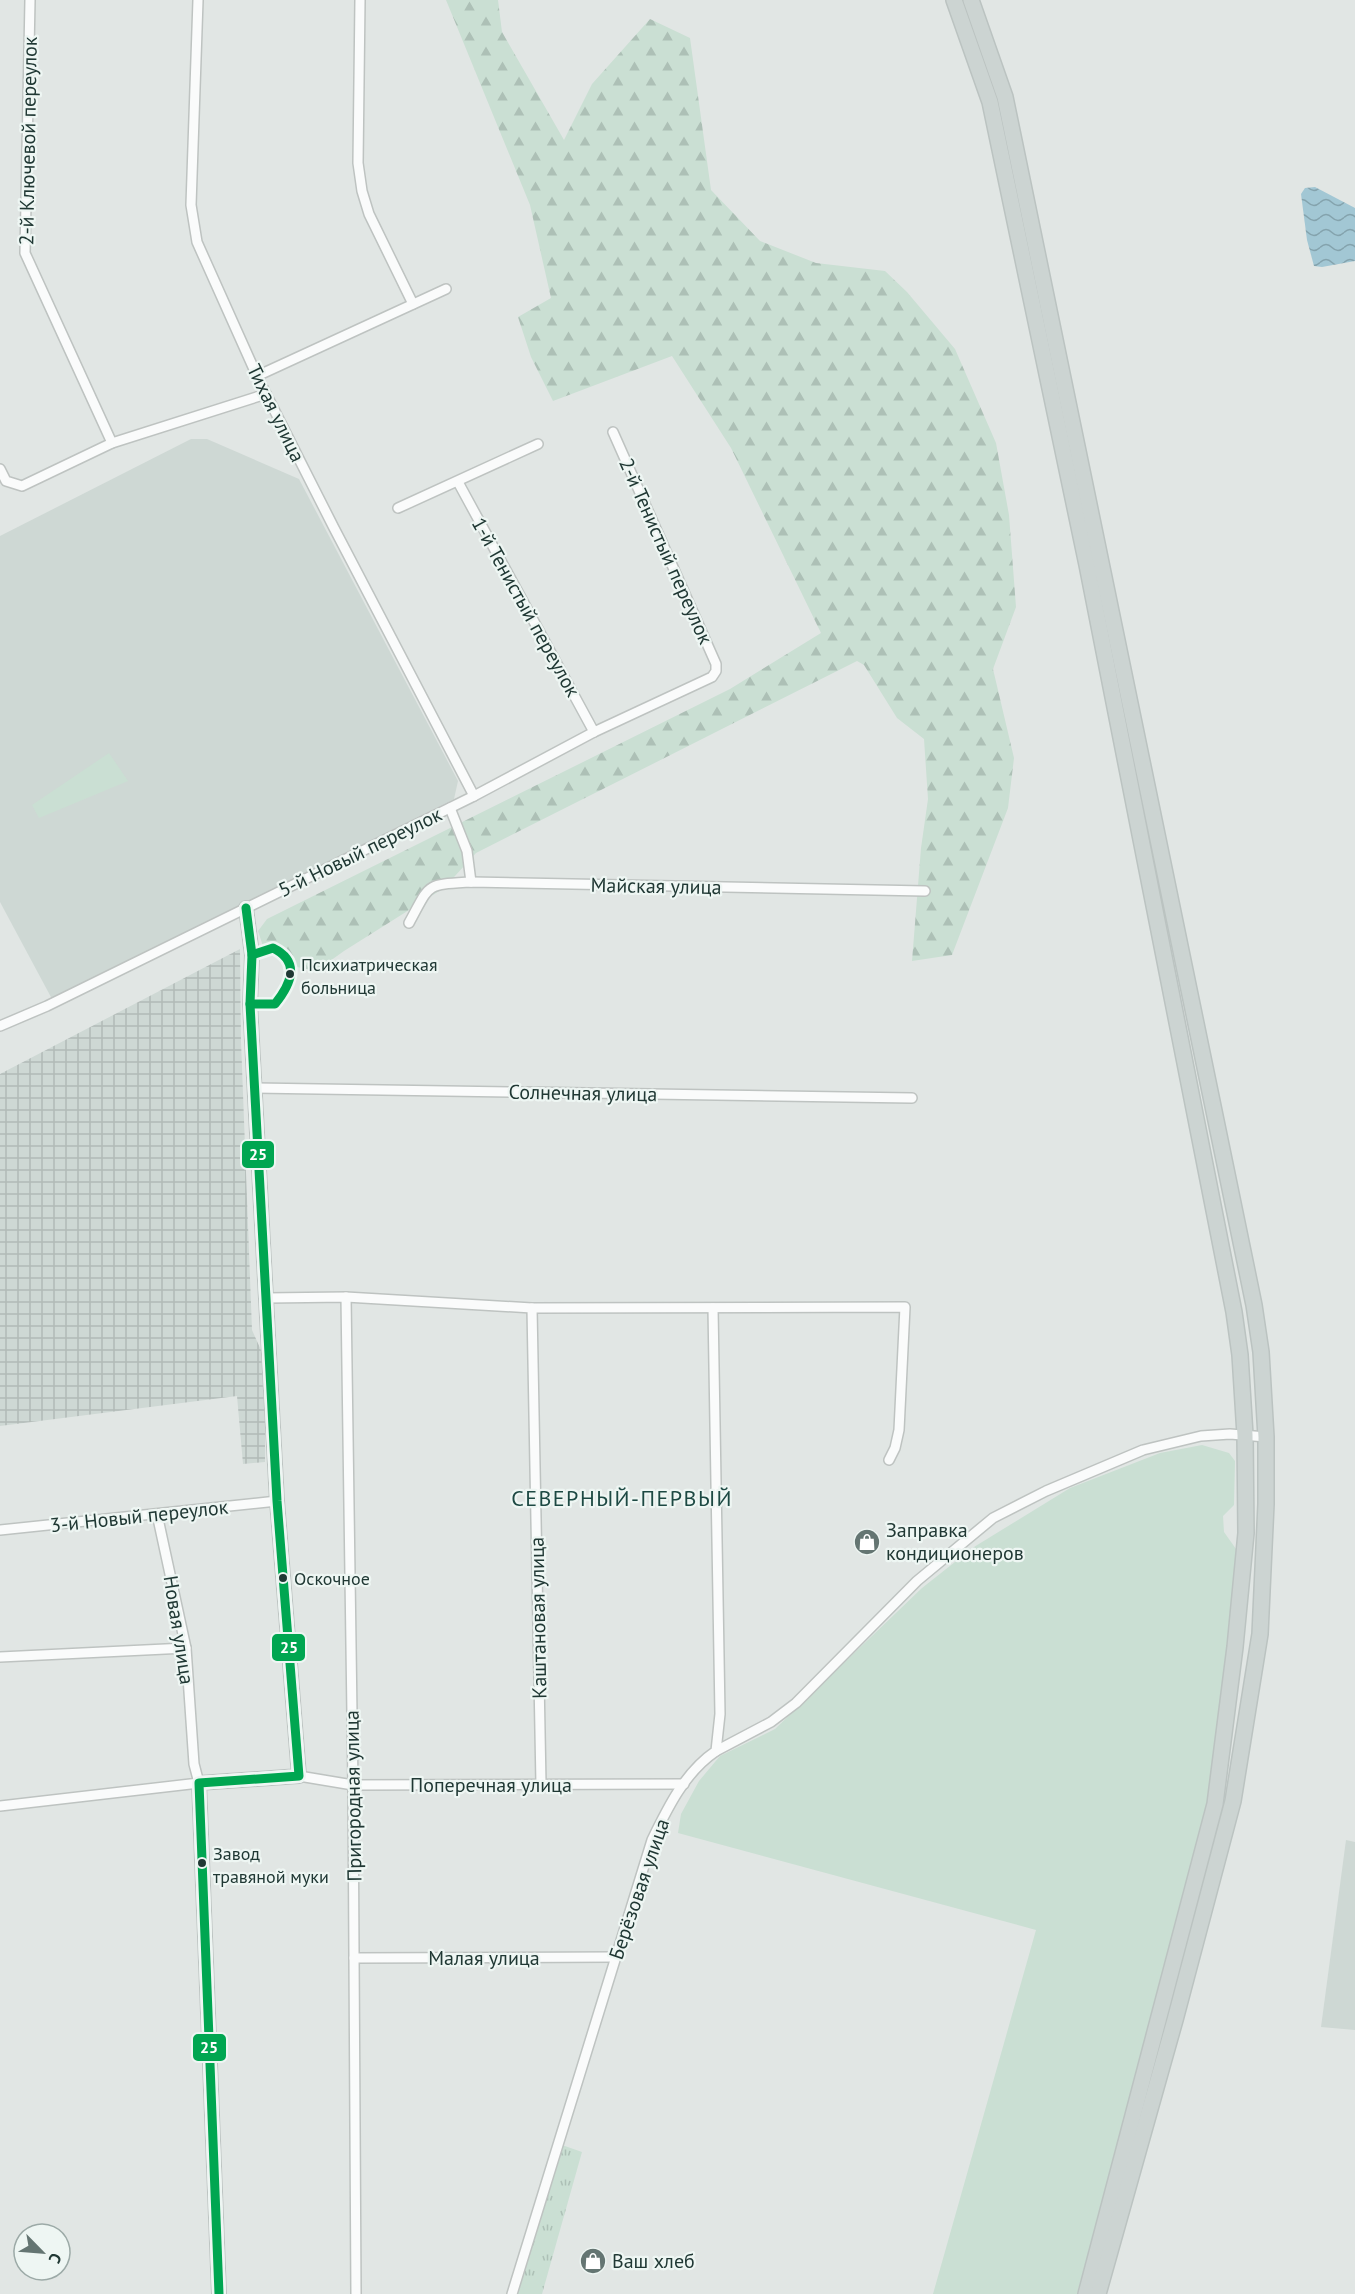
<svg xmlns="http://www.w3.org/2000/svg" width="1355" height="2294" viewBox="0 0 1355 2294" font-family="'PT Sans',sans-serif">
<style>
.built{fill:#ced8d4}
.industrial{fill:url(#industrial-grid)}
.green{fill:#cadfd3}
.forest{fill:url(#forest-firs)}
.park{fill:url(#park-tufts)}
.water{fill:url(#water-waves)}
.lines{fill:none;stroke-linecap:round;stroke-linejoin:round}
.street-casing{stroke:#bec3c1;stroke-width:12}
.secondary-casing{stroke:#bdc4c2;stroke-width:16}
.primary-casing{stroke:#bbc3c1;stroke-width:18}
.street{stroke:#fafbfb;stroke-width:9}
.secondary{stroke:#fafbfb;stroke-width:14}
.primary{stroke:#ccd4d2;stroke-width:15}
.bus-1-casing{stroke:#eef6f3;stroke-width:14}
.bus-1{stroke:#00a651;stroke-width:9}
.bus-dot{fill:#203834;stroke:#eef6f3;stroke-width:2}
.labels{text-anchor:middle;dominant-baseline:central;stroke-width:4.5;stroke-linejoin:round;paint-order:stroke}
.bus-label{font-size:18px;fill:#203834;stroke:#eef6f3;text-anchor:start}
.street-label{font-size:20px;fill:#203834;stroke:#eef6f3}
.poi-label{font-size:20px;fill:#203834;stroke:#eef6f3;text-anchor:start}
.quarter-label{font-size:22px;letter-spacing:1.5px;fill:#1d4943;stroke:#eef6f3}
.line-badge{stroke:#eef6f3;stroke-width:2}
.badge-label{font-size:16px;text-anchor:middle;font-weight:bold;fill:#fff}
</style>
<defs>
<pattern id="industrial-grid" width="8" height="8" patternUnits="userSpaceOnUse" patternTransform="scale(1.5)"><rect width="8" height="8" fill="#ced8d4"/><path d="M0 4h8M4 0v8" fill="none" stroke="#b1bab7"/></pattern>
<pattern id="forest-firs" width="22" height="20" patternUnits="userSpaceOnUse" patternTransform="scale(1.5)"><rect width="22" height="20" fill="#cadfd3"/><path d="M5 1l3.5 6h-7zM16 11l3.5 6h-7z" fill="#adc0b6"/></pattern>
<pattern id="park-tufts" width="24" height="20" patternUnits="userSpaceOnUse" patternTransform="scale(1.5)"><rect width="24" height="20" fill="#cadfd3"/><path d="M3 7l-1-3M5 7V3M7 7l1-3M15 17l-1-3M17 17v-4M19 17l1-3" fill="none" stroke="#adc0b6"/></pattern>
<pattern id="water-waves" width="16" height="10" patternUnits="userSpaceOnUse" patternTransform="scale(1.5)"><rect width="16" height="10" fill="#a2c7d4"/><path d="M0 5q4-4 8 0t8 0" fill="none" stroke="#84a3ad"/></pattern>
</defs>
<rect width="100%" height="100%" fill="#e1e6e4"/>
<g class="built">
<polygon points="191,439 207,439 299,479 458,781 454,799 52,999 0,902 0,536"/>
<polygon points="1346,1840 1355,1842 1355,2030 1321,2027"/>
</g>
<polygon class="industrial" points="240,949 241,1041 252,1330 265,1359 265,1462 243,1464 237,1396 0,1426 0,1074"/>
<g class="green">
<polygon points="109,753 128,781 39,818 32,805"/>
<polygon points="1202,1445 1229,1453 1235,1461 1234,1505 1223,1516 1224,1532 1236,1549 1229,1647 1208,1814 1077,2294 933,2294 1036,1930 678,1833 681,1814 699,1781 720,1756 775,1729 922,1588 974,1547 1070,1488 1160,1453"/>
</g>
<polygon class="forest" points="446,0 498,0 502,32 564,140 592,84 650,19 690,38 711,190 760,241 816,263 885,271 907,292 955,349 996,443 1009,515 1016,607 993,669 1014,758 1008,808 952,955 912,961 921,848 928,799 924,739 897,718 864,665 857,661 476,853 444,888 344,951 316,971 297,967 294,957 279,947 263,946 258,931 267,919 730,689 821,633 731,448 672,356 553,401 531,357 518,317 551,298 530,205"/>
<polygon class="park" points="562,2145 582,2152 542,2294 516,2294"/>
<polygon class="water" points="1315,187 1355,208 1355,261 1322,267 1314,266 1307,240 1301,194 1305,188"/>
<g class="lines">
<g class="street-casing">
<g id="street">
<polyline points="30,0 25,253 112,443"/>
<polyline points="198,0 191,205 197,242 257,376 334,528 474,796"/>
<polyline points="360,0 358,163 362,191 369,214 413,304"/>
<polyline points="257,376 446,289"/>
<polyline points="0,469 6,481 22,486 112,443 266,394"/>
<polyline points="458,482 594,732"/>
<polyline points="398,508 538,444"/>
<polyline points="450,808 467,851 471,882"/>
<path d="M409,923C431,883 424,885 471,882L925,891"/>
<polyline points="0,1026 47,1006 474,796 594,732 712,677 716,671 716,664 613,432"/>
<polyline points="255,1088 912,1098"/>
<polyline points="346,1297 353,1785 356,2294"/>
<polyline points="267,1298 346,1297 532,1308 905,1307 899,1430 895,1448 889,1460"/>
<polyline points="532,1308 541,1784"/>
<polyline points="0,1530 277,1501"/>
<polyline points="0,1657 186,1648"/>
<polyline points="716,1751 771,1722 796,1703 917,1581 993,1518 1046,1491 1143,1450 1201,1436 1230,1434 1266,1437"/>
<polyline points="299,1776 353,1785 684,1784"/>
<polyline points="0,1806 199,1783 194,1764 186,1648 157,1514"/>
<polyline points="354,1958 615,1957"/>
<path d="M512,2294L652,1840C668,1807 685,1772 716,1751L720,1714L713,1308"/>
</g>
</g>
<g class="secondary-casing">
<polyline id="secondary" points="219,2294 199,1783 299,1776 277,1501 250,1004 252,955 246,908"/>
</g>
<g class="primary-casing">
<g id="primary">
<polyline points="954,0 990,102 1087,565 1234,1312 1240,1355 1245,1435 1246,1533 1235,1647 1215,1804 1086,2294"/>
<polyline points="971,0 1005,97 1254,1305 1261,1352 1266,1437 1266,1504 1260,1634 1233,1801 1175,2020 1098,2294"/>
</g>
</g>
<use href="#street" class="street"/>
<use href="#secondary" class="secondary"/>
<use href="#primary" class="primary"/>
<g class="bus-1-casing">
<g id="bus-1">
<path d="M250,1004H275C291,984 301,962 273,948L252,955"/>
<polyline points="219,2294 199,1783 299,1776 277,1501 250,1004 252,955 246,908"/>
</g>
</g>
<use href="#bus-1" class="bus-1"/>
</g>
<defs>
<g id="shop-disc" transform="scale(1.35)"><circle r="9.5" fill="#647572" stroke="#eef6f3"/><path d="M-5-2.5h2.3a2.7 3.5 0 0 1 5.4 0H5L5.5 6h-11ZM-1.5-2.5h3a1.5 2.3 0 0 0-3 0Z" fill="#fff"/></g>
</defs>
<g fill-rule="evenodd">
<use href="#shop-disc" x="867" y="1542"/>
<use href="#shop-disc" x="593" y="2261"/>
</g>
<g class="bus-dot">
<circle cx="290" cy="974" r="5"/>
<circle cx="283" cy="1578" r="5"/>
<circle cx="202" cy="1863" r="5"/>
</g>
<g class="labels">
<g class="bus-label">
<text x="301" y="964">Психиатрическая<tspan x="301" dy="23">больница</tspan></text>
<text x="294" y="1578">Оскочное</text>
<text x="213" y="1853">Завод<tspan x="213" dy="23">травяной муки</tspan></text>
</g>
<g class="street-label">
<text transform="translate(28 141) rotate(-89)">2-й Ключевой переулок</text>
<text transform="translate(276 413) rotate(64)">Тихая улица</text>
<text transform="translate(666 551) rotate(66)">2-й Тенистый переулок</text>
<text transform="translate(526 607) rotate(61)">1-й Тенистый переулок</text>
<text transform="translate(360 852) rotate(-26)">5-й Новый переулок</text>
<text transform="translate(656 886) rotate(1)">Майская улица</text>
<text transform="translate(583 1093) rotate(1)">Солнечная улица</text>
<text transform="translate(139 1516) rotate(-6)">3-й Новый переулок</text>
<text transform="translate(538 1618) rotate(-91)">Каштановая улица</text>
<text transform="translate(179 1630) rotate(81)">Новая улица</text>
<text x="491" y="1785">Поперечная улица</text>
<text transform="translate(353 1796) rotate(-91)">Пригородная улица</text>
<text transform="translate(639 1889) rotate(-71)">Берёзовая улица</text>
<text x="484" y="1958">Малая улица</text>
</g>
<g class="poi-label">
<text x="886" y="1530">Заправка<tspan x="886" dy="23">кондиционеров</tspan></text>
<text x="612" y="2261">Ваш хлеб</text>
</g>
<g class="quarter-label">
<text x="622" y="1498">СЕВЕРНЫЙ-ПЕРВЫЙ</text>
</g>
</g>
<g class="line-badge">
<rect x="241" y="1140" width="34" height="29" rx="6" fill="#00a651"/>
<rect x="271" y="1633" width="35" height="29" rx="6" fill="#00a651"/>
<rect x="192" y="2033" width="35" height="29" rx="6" fill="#00a651"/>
</g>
<g class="badge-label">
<text x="258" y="1160">25</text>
<text x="289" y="1653">25</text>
<text x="209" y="2053">25</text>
</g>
<g transform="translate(42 2252) rotate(115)"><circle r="28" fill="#eef6f3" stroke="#9caaa7" stroke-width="1.5"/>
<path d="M0-4.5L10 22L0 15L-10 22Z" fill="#647572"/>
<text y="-9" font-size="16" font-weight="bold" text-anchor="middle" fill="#203834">С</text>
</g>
</svg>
